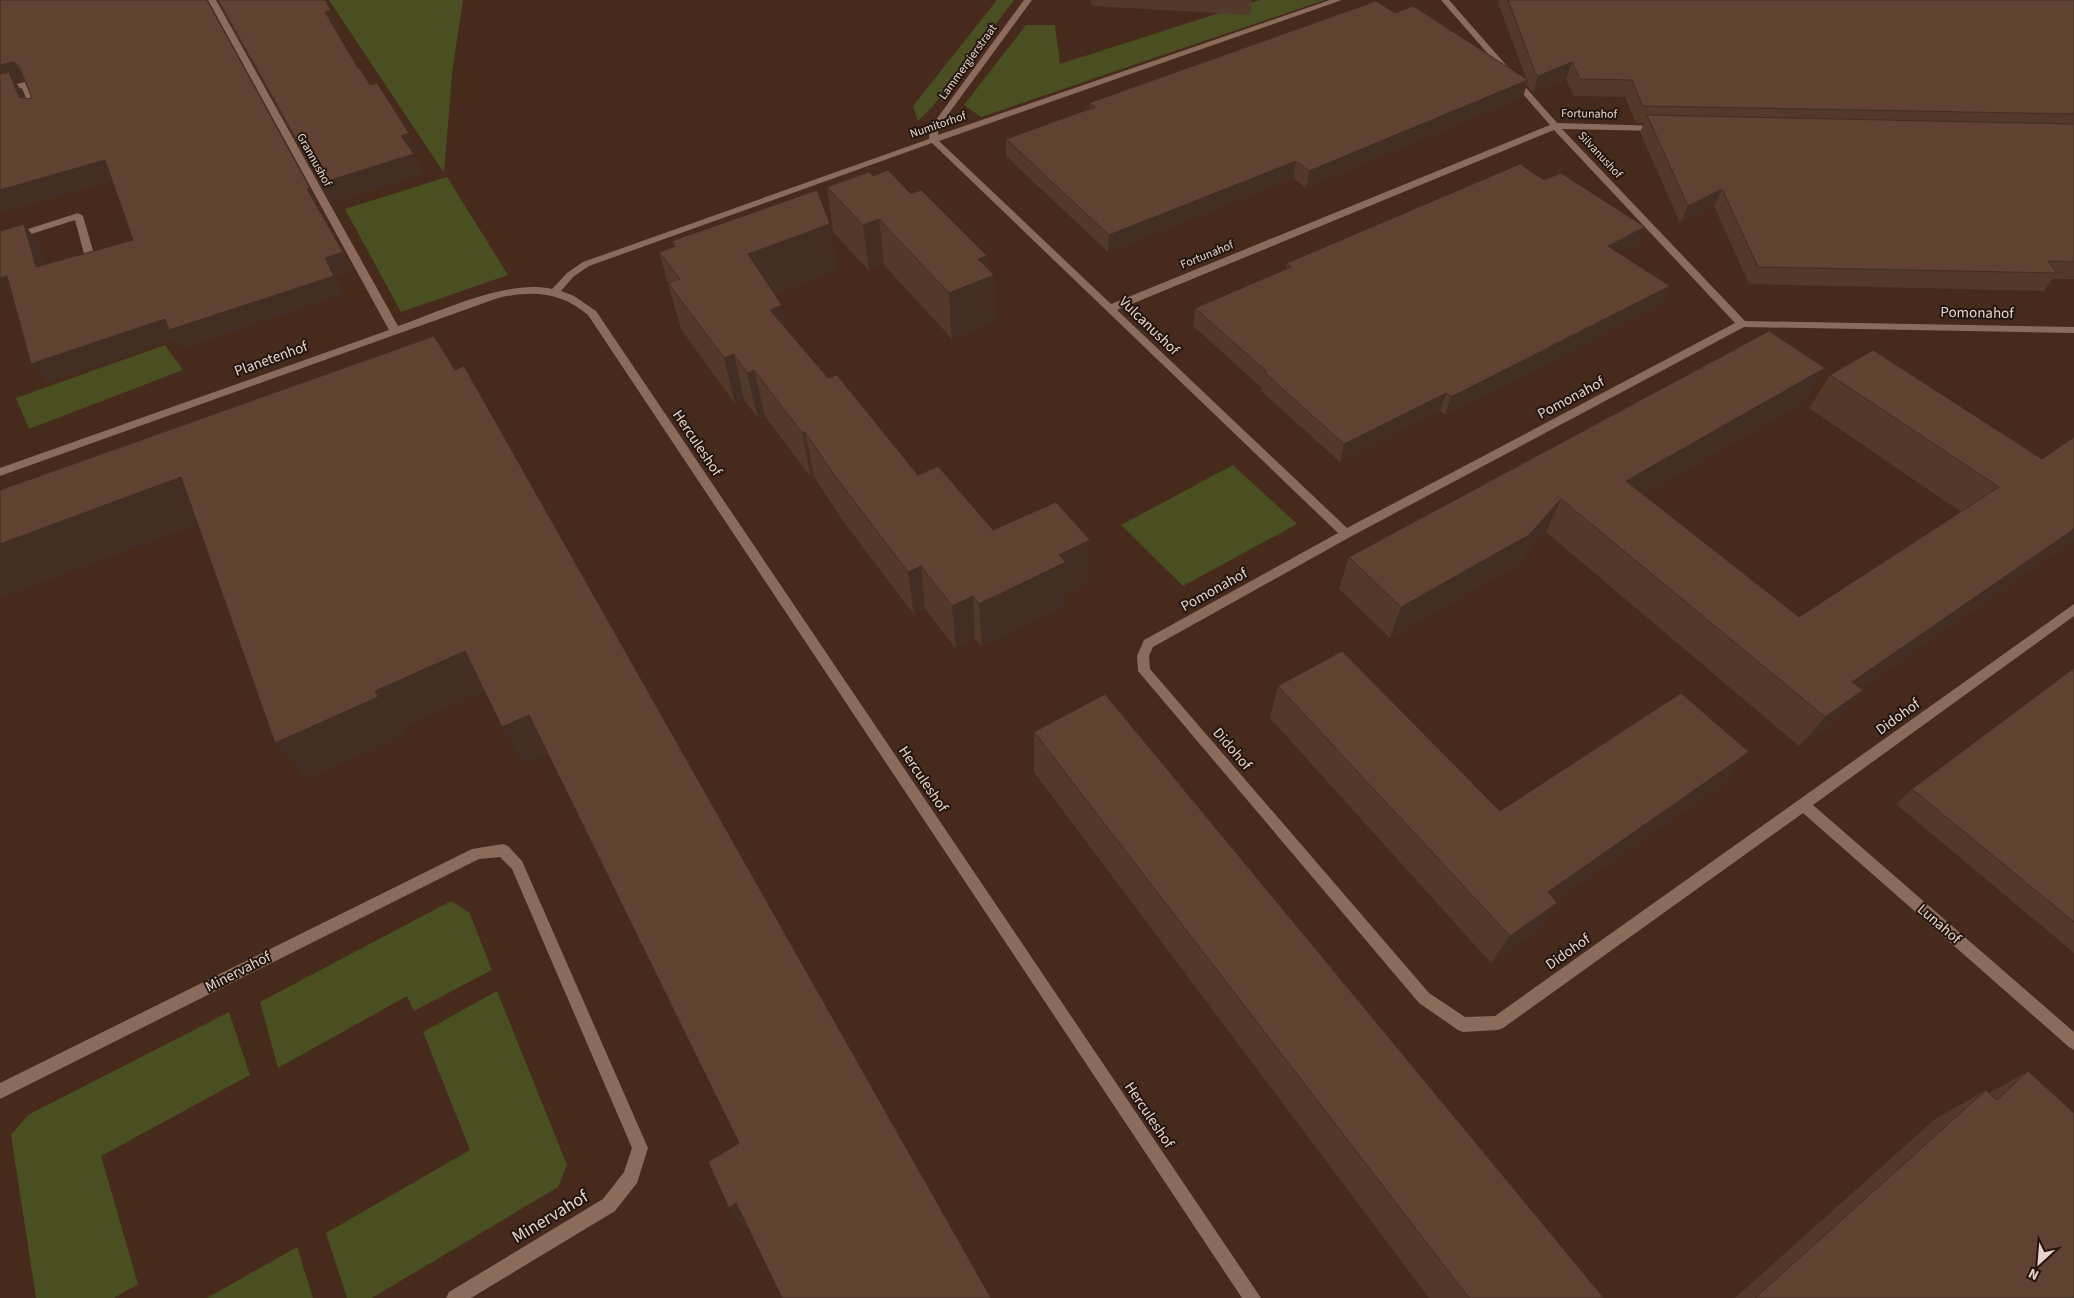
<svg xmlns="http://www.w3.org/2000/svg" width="2074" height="1298" viewBox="0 0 2074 1298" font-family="'Source Sans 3',sans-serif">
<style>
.green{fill:#494f21}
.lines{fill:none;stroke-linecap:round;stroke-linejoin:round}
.minor{fill:#8b6b5b;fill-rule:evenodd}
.wall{fill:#52392a;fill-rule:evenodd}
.shaded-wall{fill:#422e22}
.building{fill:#5f4231;stroke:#422e22}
.labels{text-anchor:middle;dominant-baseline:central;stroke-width:4;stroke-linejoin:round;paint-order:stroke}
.far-street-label{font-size:12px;fill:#e6d4cb;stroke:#231610}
.street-label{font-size:15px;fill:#e6d4cb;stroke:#231610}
.near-street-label{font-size:18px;fill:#e6d4cb;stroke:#231610}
</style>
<rect width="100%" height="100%" fill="#462a1c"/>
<g class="green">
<polygon points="329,0 463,0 452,73 444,173"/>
<polygon points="997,0 1014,0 933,106 918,121 913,106"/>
<polygon points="1260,0 1325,0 981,117 964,105 1026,25 1055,25 1060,64"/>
<polygon points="447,177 508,275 401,312 345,209"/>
<polygon points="165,345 183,370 29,429 16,398"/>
<polygon points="1233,465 1297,524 1183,586 1121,525"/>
<polygon points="451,901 469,912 492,970 414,1011 407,996 278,1068 260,1002"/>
<polygon points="497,991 567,1165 558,1187 372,1298 347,1298 326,1233 470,1150 423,1032"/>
<polygon points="229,1012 250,1075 101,1156 138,1284 114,1298 36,1298 11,1135 28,1115"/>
<polygon points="297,1247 313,1298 207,1298"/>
</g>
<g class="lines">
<g class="minor">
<path d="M208,0H216L398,326C441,311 506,279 552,289L567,273L583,262L929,139L930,128L1024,0H1032L938,128V135L1330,0H1342L939,141L1111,304L1550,125L1441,0H1449L1557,123L1662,126L1663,128L1659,131L1562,129L1745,321L2074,327V333L1744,327L1350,537L1153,647L1149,656L1150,669L1429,993L1465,1017L1495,1016L2074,604V616L1813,805L2074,1032V1050L2069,1047L1803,813L1503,1028L1498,1030L1463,1032L1458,1030L1419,1003L1138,671L1137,656L1144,640L1338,533L932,143L589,266L573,277L561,291L574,296L596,311L1261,1298H1242L588,315C561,292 533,290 498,298L0,476V468L389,330ZM1554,130L1735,323L1347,528L1117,310Z"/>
<polygon points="25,82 29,85 40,114 39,116 32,114 22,88 0,94 0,88"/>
<polygon points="78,213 83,216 96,261 94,263 88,263 86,261 75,220 0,244 0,238"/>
<polygon points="503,844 508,846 522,861 648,1148 637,1183 615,1211 471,1298 446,1298 449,1292 603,1199 624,1172 632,1148 512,869 500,857 479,859 0,1099 0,1083 472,849"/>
</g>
</g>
<g class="wall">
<path d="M0,0L310,188L319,206L317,207L343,252L353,271L335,277L343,294L181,349L175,339L46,382L31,364L12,295L0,280L38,242L44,265L133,240L112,180L0,213ZM25,81L31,96L30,99L24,98L21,90L16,83Z"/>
<polygon points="217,0 325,0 340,30 336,31 358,68 417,153 414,154 422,174 331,203"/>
<polygon points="1090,0 1252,0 1250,15 1092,6"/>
<polygon points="1499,0 2074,0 2074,279 2052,279 2044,291 1749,284 1714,206 1680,223 1640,132 1644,123 1636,123 1625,97 1574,96 1566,79 1533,93 1529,88 1527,84 1523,97 1306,188 1293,178 1108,252 1006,156 1006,139 1089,109 1089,103 1395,13 1526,78 1498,3"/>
<polygon points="873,176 987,256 987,268 996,321 952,339 884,265 869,271 833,232 827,187"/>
<polygon points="1544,180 1645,227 1637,245 1620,254 1661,305 1445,415 1440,411 1340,462 1261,391 1262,388 1193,326 1195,308 1286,269 1287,263"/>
<polygon points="830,224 837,270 775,294 787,330 828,378 918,475 993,530 1088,584 1065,595 1065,606 982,647 975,639 956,649 925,609 914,615 843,521 814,477 811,478 765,416 758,418 744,400 735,404 681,329 659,252 674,247 672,241"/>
<polygon points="1873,350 2074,540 1861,688 1836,720 1799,746 1546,532 1515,567 1390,638 1339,589 1349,557 1805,402 1643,495 1799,617 1961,512 1809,408 1830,375"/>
<polygon points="2074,668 2074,953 1896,804 1912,789"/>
<polygon points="1278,686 1500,811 1724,783 1556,901 1557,903 1538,930 1491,963 1270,718"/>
<polygon points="1034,732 1604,1298 1429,1298 1034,772"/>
<polygon points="2028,1071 2074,1298 1735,1298 1935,1119 1986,1090 1989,1093"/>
</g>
<g class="shaded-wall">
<polygon points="331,10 340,30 334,31 325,12"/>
<polygon points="14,62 26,80 16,83 21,90 31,116 0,86 0,65"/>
<polygon points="1572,62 1566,79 1533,93 1538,76"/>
<polygon points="1528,80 1523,97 1306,188 1309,171"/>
<polygon points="409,133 417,153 414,154 422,174 331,203 321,183 401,136"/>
<polygon points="105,160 117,178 0,213 0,190"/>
<polygon points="1296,161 1293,178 1108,252 1109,235"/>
<polygon points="310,188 319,206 316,207 307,189"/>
<polygon points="1722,189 1714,206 1680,223 1688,206"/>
<polygon points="879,219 884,265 869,271 863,225"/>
<polygon points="24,224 38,242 50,286 36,267"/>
<polygon points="830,224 837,270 758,300 748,254"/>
<polygon points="1645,227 1637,245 1601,264 1608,246"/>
<polygon points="343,252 353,271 335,277 343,294 181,349 175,339 46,382 31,364"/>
<polygon points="987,256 988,277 994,275 996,321 952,339 949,293 978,259"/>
<polygon points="7,276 13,297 0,280 0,278"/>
<polygon points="1670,286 1661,305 1445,415 1451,397"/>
<polygon points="782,305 791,351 770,310"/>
<polygon points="734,354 744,400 735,404 724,358"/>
<polygon points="1825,368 1805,402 1610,514 1626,481"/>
<polygon points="754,370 765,416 758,418 747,373"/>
<polygon points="1446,393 1440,411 1340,462 1344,444"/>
<polygon points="805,432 814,477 811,478 802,433"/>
<polygon points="181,477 212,519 0,599 0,544"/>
<polygon points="1561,499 1546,532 1515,567 1390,638 1401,607"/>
<polygon points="2074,529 2074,540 1826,712 1852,682"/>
<polygon points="1090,540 1088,584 1065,595 1065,606 982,647 979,604 1059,555"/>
<polygon points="921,566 925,609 914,615 908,572"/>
<polygon points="973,596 975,639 956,649 952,606"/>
<polygon points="465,651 488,690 402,729 405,735 307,780 275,743 375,691"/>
<polygon points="1863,690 1836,720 1799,746 1825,717"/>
<polygon points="529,715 550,752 524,765 502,727"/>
<polygon points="1749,752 1724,783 1529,920 1548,892"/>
<polygon points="1557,903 1538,930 1491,963 1510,936"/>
<polygon points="736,1203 752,1225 745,1229 729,1208"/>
</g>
<g class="building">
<polygon points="0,0 207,0 310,188 307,189 343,252 325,258 334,276 169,330 165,319 31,364 7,276 0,278 0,231 24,224 36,267 133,240 105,160 0,190 0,74 9,72 19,97 30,99 31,96 19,66 14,62 0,65"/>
<polygon points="218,0 325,0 331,10 325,12 358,68 360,69 370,85 377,83 409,133 401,136 414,154 321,183"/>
<polygon points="1508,0 2074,0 2074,114 1643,106 1632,80 1580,79 1572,62 1538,76 1535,72"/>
<polygon points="1376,1 1395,13 1413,6 1528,80 1309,171 1296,161 1109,235 1006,139 1095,107 1089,103"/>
<polygon points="1647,115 2074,124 2074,262 2048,261 2057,273 1758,267 1722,189 1688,206"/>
<polygon points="1520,164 1544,180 1561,173 1645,227 1608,246 1670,286 1451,397 1446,393 1344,444 1265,373 1267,372 1195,308 1291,267 1287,263"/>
<polygon points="888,170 911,194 921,190 987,256 978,259 994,275 949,293 879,219 863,225 827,187 869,172 873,176"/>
<polygon points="817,190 830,224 748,254 782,305 770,310 828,378 837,375 918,475 938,466 993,530 1056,502 1090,540 1059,555 1066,562 979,604 973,596 952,606 921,566 908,572 835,476 805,432 802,433 754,370 747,373 734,354 724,358 668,283 680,279 659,252 676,246 672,241"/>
<polygon points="1769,331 1825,368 1626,481 1799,617 1999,487 1830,375 1873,350 2042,459 2074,437 2074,529 1852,682 1863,690 1825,717 1561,499 1529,535 1401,607 1349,557"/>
<polygon points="434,336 455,370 464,366 991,1298 782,1298 736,1203 729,1208 708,1162 739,1143 529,715 502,727 465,651 375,691 378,697 275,743 181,477 0,544 0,490"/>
<polygon points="1342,651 1500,811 1681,693 1749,752 1548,892 1557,903 1510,936 1278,686"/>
<polygon points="2074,668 2074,922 1912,789"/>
<polygon points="1105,694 1604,1298 1469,1298 1034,732"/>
<polygon points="2028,1071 2074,1113 2074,1298 1755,1298 1986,1090 1997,1100"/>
</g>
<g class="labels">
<g class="far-street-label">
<text transform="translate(968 62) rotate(-54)">Lammergierstraat</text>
<text transform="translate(1589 114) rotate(1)">Fortunahof</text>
<text transform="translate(938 125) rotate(-19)">Numitorhof</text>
<text transform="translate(1600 155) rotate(47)">Silvanushof</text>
<text transform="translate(314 160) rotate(61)">Grannushof</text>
<text transform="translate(1207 255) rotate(-22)">Fortunahof</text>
</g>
<g class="street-label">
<text transform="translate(1977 313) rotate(1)">Pomonahof</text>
<text transform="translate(1149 326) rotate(44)">Vulcanushof</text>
<text transform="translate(271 359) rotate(-20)">Planetenhof</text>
<text transform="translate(1571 398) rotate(-28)">Pomonahof</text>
<text transform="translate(697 443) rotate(56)">Herculeshof</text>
<text transform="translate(1214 590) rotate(-29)">Pomonahof</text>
<text transform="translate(1898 717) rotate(-36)">Didohof</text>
<text transform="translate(1232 749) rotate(49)">Didohof</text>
<text transform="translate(923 779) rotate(56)">Herculeshof</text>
<text transform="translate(1939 924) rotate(41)">Lunahof</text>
<text transform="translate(1568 952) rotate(-35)">Didohof</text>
<text transform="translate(238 972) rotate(-27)">Minervahof</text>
<text transform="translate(1149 1115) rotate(56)">Herculeshof</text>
</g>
<g class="near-street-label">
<text transform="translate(550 1217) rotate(-31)">Minervahof</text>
</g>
</g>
<g transform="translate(2039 1263) rotate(206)" stroke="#231610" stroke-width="4" paint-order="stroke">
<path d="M0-4L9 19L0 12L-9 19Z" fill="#e6d4cb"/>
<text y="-8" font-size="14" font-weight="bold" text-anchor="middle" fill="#e6d4cb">N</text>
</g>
</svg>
